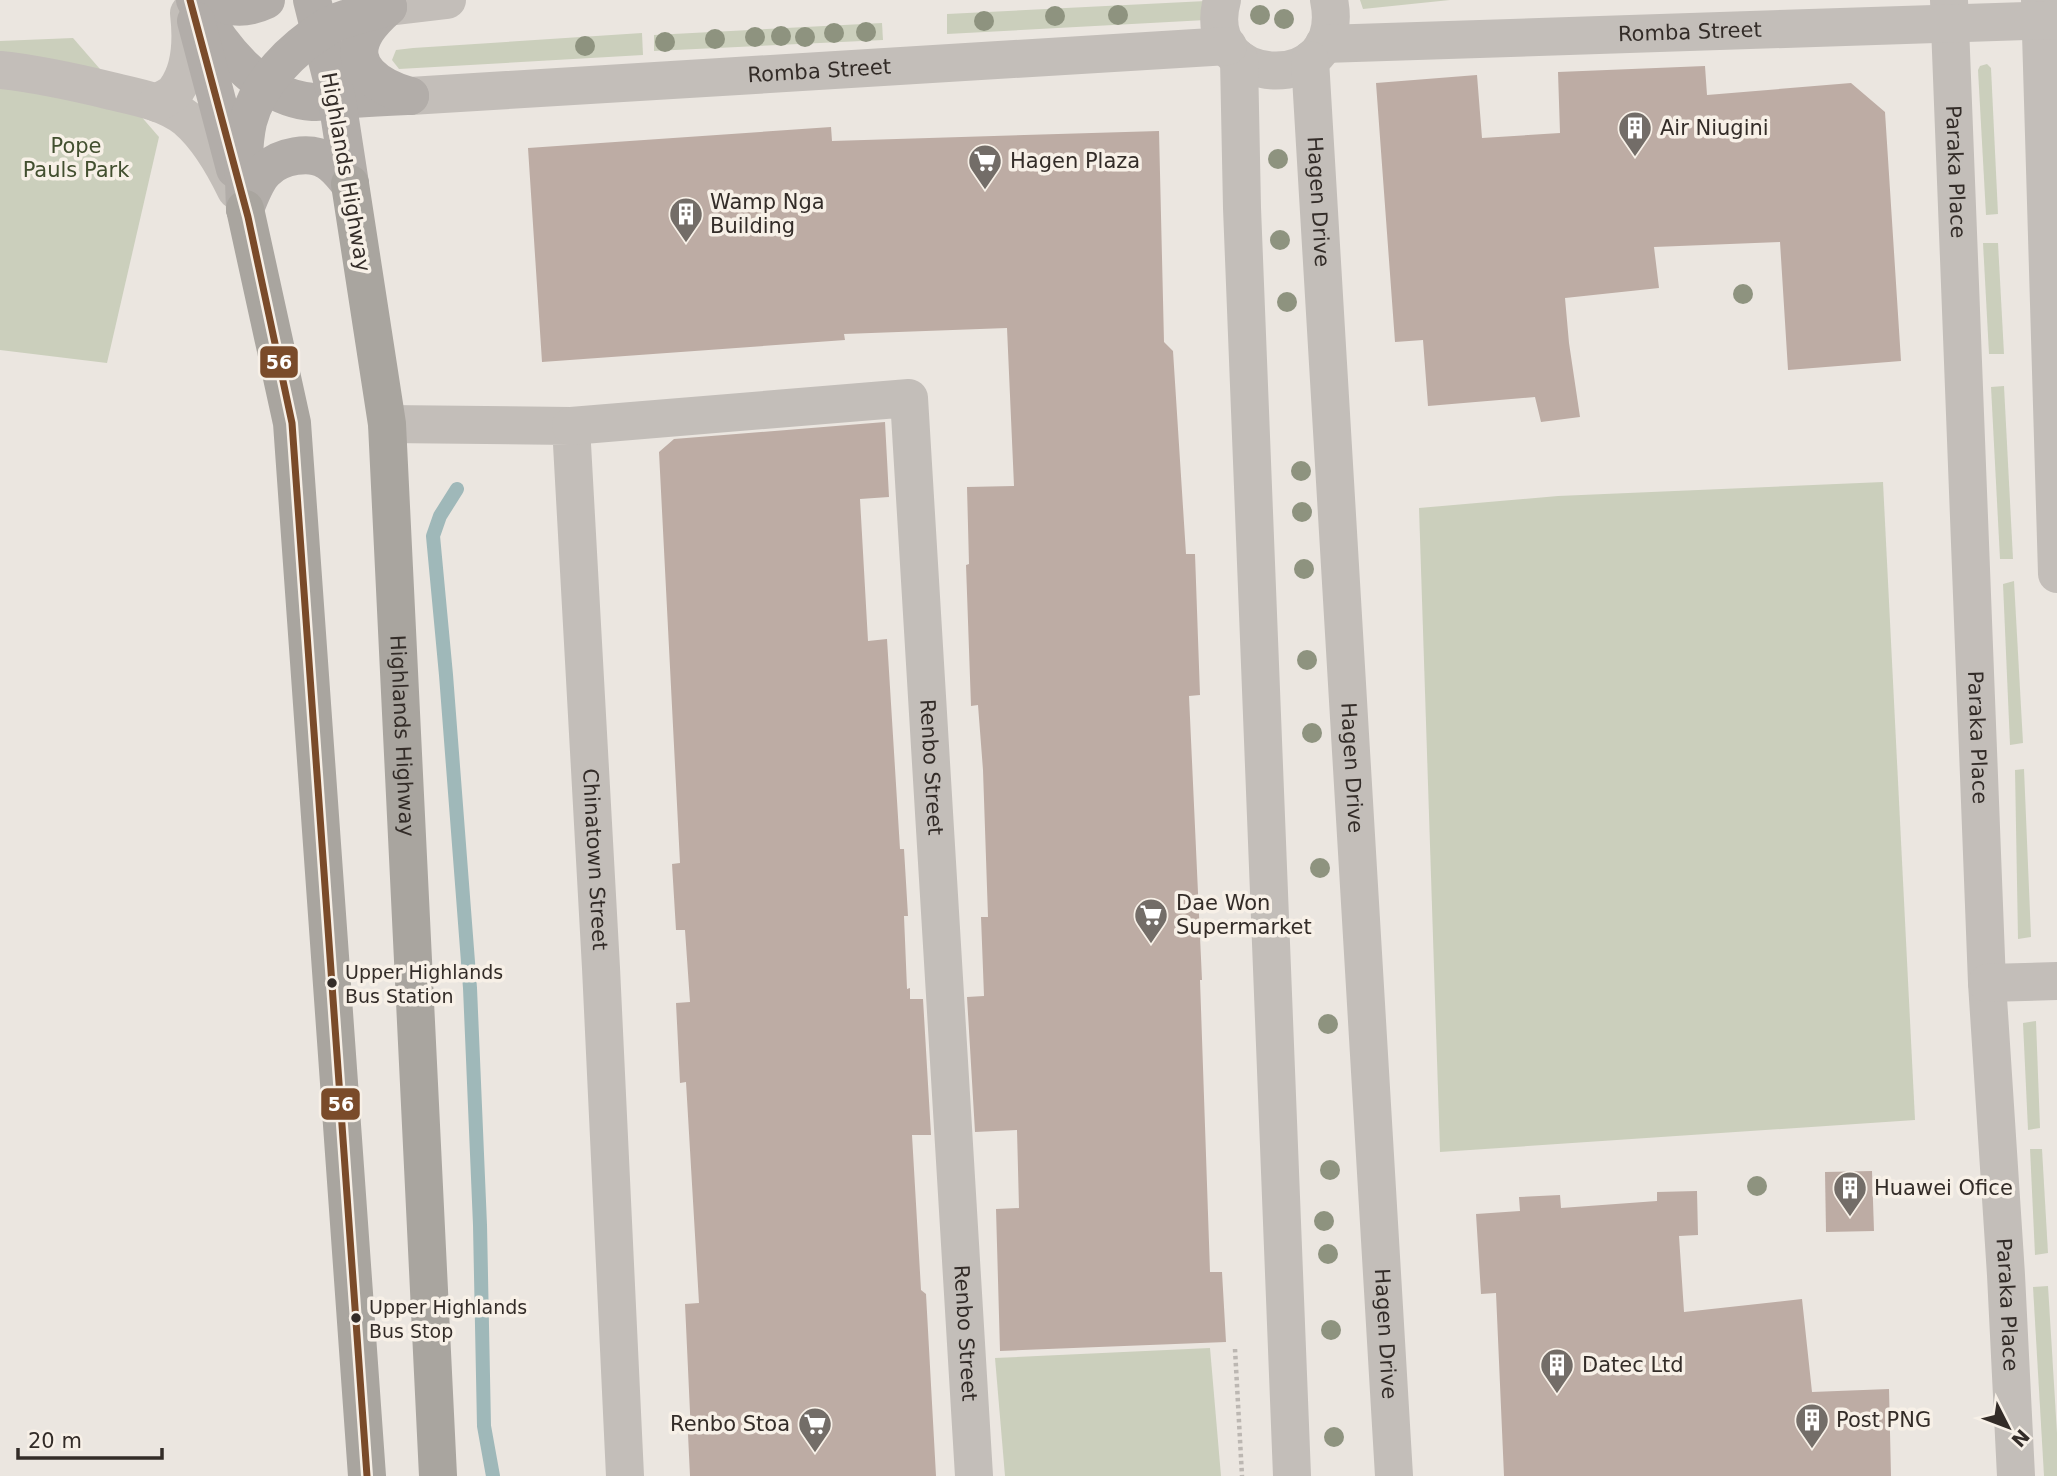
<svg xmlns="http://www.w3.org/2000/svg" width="2057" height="1476" viewBox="0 0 2057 1476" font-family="'DejaVu Sans',sans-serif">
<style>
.green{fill:#cbcfbc}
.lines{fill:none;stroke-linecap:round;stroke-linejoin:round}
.stream{stroke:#9fb8b9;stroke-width:14}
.building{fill:#bdaca4}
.path{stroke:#bcb7b2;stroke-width:4.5;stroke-dasharray:3.5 3.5;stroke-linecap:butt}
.minor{stroke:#c3beb9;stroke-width:38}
.major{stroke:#b2ada9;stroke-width:38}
.highway{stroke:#a9a59f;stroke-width:38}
.bus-1-casing{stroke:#f7f0e7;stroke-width:12}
.bus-1{stroke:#7a4b2a;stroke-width:7}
.tree{fill:#8e937f}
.bus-dot{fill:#332c28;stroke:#f7f0e7;stroke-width:2.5}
.labels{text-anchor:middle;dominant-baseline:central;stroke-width:7;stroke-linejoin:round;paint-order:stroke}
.bus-label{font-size:19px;fill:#332c28;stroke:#f7f0e7;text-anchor:start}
.street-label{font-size:21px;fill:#332c28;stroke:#f7f0e7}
.poi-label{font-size:21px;fill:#332c28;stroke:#f7f0e7;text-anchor:start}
.park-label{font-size:21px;fill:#424f2f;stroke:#f7f0e7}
.line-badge{stroke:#f7f0e7;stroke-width:2.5}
.badge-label{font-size:19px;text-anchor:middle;font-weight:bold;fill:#fff}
</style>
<rect width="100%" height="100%" fill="#ebe6e0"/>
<g class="green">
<polygon points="1360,0 1450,0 1363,9"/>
<polygon points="1206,1 1206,20 947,34 947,14"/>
<polygon points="882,23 883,40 654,51 654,35"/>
<polygon points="642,33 643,55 399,69 392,60 396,50 413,48"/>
<polygon points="73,38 159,137 107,363 0,350 0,41"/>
<polygon points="1987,64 1991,68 1998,214 1986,215 1978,70 1980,66"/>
<polygon points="1983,243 1998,243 2004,354 1989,354"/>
<polygon points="2004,386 2013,559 2000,559 1991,387"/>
<polygon points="1883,482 1915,1120 1440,1152 1419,508 1558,496"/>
<polygon points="2014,581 2023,743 2010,745 2003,584"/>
<polygon points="2024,769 2031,937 2018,939 2015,770"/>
<polygon points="2036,1021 2040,1128 2028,1130 2023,1023"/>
<polygon points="2030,1149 2042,1149 2048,1253 2035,1255"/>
<polygon points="2048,1286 2057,1433 2057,1476 2044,1476 2033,1287"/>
<polygon points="1210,1348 1221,1476 1005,1476 995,1358"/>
</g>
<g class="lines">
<polyline class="stream" points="457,489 440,516 433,536 446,675 470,988 480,1225 484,1426 493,1476"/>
</g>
<g class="building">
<polygon points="1705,66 1707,95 1851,83 1885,112 1901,361 1788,370 1780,242 1654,247 1659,288 1565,298 1569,343 1580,417 1541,422 1535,397 1428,406 1423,340 1395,342 1376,83 1477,75 1482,138 1560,133 1558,72"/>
<polygon points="831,127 832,141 1159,131 1164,342 1173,351 1186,554 1195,554 1200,695 1189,696 1202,980 1200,980 1210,1272 1222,1272 1226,1342 1000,1351 996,1209 1019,1208 1017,1130 975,1132 967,997 984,996 981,917 988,917 983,770 978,705 971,706 966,565 969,564 967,487 1014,486 1007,328 844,334 845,340 542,362 528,148"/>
<polygon points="885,422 889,497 860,499 868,641 887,639 900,849 904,849 908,916 904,916 907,989 910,988 910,999 923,999 931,1135 912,1135 921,1290 926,1294 936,1476 690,1476 688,1434 691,1434 685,1304 699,1303 686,1082 680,1083 676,1003 690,1002 685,930 676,930 672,864 680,863 659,452 674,439"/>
<polygon points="1872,1171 1874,1231 1826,1232 1825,1172"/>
<polygon points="1697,1191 1698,1235 1679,1236 1684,1312 1802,1299 1812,1392 1889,1389 1891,1476 1504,1476 1496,1293 1481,1294 1476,1214 1520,1211 1519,1197 1560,1195 1561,1208 1657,1201 1657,1192"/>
</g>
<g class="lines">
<polyline class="path" points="1235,1349 1242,1476"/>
<g class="minor">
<path d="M1222,0C1197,90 1349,98 1329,0"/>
<path id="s1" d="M1949,0L1987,983L2006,1275L2016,1476"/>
<polyline points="2040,0 2057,574"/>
<polyline points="388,7 447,0"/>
<path id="s2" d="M1324,44L2057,20"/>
<polyline points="1239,59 1242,208 1292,1476"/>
<path id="s3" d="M1310,60L1394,1476"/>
<path d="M0,70C38,74 74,82 111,91C137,97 166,102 187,119C209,138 224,165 236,190"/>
<path id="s4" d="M410,96L1228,46"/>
<path d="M157,103C163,99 172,96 176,90C192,68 192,39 189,13"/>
<path id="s5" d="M387,424L571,426L601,968L625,1476"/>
<path id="s6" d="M571,426L909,398L974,1476"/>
<polyline points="1987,983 2057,981"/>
</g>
<g class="major">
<path d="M195,0C218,44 258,98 313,102C322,102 331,100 340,100C363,98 387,97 410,96"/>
<path d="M212,0C232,9 247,9 266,0"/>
<polyline points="312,0 337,100 350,184"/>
<path d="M388,7C380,14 372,22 366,31C344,67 381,88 410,96"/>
<polyline points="196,21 235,169"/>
<path d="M245,209C244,180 242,149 248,122C258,82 293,48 327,27C344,17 369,13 388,7"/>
<path d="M245,209C250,197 256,179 266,170C280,156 310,150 327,161C336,166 343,176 350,184"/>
</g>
<g class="highway">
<path id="s7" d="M350,184L387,424L438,1476"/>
<polyline points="245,209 292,423 367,1476"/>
</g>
<g class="bus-1-casing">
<polyline id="bus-1" points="190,0 248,217 292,423 367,1476"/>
</g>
<use href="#bus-1" class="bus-1"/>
</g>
<g class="tree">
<circle cx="1118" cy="15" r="10"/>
<circle cx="1260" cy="15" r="10"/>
<circle cx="1055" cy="16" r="10"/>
<circle cx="1284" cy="19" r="10"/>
<circle cx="984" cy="21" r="10"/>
<circle cx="866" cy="32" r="10"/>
<circle cx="834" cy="33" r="10"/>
<circle cx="781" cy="36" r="10"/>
<circle cx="755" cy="37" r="10"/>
<circle cx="805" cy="37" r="10"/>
<circle cx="715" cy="39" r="10"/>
<circle cx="665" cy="42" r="10"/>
<circle cx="585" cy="46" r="10"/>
<circle cx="1278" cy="159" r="10"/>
<circle cx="1280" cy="240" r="10"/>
<circle cx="1743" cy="294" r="10"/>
<circle cx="1287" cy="302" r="10"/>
<circle cx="1301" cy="471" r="10"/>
<circle cx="1302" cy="512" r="10"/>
<circle cx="1304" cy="569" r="10"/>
<circle cx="1307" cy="660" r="10"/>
<circle cx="1312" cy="733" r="10"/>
<circle cx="1320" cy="868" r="10"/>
<circle cx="1328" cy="1024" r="10"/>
<circle cx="1330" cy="1170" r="10"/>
<circle cx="1757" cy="1186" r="10"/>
<circle cx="1324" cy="1221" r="10"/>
<circle cx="1328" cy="1254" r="10"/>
<circle cx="1331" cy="1330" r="10"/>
<circle cx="1334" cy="1437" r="10"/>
</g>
<defs>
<g id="building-pin" transform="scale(1.75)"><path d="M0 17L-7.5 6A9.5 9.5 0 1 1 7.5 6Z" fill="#736d68" stroke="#f7f0e7"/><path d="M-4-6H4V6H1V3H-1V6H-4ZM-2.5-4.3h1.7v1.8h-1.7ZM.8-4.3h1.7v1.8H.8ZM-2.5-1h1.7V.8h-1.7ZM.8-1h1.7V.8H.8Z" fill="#fff"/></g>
<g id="supermarket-pin" transform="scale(1.75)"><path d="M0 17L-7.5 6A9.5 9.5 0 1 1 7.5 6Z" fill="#736d68" stroke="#f7f0e7"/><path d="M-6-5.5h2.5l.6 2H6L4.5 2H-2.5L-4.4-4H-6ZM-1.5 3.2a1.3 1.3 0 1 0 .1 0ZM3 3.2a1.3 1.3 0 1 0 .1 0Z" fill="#fff"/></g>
</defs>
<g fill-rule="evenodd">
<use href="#building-pin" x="1635" y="128"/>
<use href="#supermarket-pin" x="985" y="161"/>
<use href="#building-pin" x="686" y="214"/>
<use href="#supermarket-pin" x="1151" y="915"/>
<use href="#building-pin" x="1850" y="1188"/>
<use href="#building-pin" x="1557" y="1365"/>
<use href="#building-pin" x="1812" y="1420"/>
<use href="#supermarket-pin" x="815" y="1424"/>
</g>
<g class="bus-dot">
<circle cx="332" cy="983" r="6"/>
<circle cx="356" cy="1318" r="6"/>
</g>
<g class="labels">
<g class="bus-label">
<text x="345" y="972">Upper Highlands<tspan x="345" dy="24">Bus Station</tspan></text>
<text x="369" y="1307">Upper Highlands<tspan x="369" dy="24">Bus Stop</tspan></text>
</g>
<g class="street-label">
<text stroke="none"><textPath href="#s2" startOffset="366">Romba Street</textPath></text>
<text stroke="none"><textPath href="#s4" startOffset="410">Romba Street</textPath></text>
<text transform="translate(346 172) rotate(80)">Highlands Highway</text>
<text stroke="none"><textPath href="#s1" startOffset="172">Paraka Place</textPath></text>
<text stroke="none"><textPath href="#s3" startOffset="142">Hagen Drive</textPath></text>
<text stroke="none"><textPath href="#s7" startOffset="555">Highlands Highway</textPath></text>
<text stroke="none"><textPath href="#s1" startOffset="738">Paraka Place</textPath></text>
<text stroke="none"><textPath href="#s6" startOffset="709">Renbo Street</textPath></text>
<text stroke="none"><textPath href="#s3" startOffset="709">Hagen Drive</textPath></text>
<text stroke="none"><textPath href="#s5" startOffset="618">Chinatown Street</textPath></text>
<text stroke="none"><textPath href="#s1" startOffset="1306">Paraka Place</textPath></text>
<text stroke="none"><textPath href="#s6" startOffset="1276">Renbo Street</textPath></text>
<text stroke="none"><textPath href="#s3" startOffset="1276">Hagen Drive</textPath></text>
</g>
<g class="poi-label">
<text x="1660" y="128">Air Niugini</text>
<text x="1010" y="161">Hagen Plaza</text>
<text x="710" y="202">Wamp Nga<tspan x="710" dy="24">Building</tspan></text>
<text x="1176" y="903">Dae Won<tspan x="1176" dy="24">Supermarket</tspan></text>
<text x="1874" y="1188">Huawei Ofice</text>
<text x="1582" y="1365">Datec Ltd</text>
<text x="1836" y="1420">Post PNG</text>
<text x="790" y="1424" text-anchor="end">Renbo Stoa</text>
</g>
<g class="park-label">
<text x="76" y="146">Pope<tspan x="76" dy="24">Pauls Park</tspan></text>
</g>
</g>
<g class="line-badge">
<rect x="259" y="345" width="40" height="34" rx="7" fill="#7a4b2a"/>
<rect x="320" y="1087" width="41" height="34" rx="7" fill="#7a4b2a"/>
</g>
<g class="badge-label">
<text x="279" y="369">56</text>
<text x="341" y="1111">56</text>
</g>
<g transform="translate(2008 1427) rotate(132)" stroke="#f7f0e7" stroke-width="5" paint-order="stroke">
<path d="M0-5L12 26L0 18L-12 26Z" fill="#332c28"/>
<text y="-10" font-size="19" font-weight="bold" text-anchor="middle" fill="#332c28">N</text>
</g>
<path d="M18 1448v10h144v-10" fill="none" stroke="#332c28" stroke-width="3.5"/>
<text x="28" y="1448" font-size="21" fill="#332c28" stroke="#f7f0e7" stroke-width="5" paint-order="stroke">20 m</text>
</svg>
